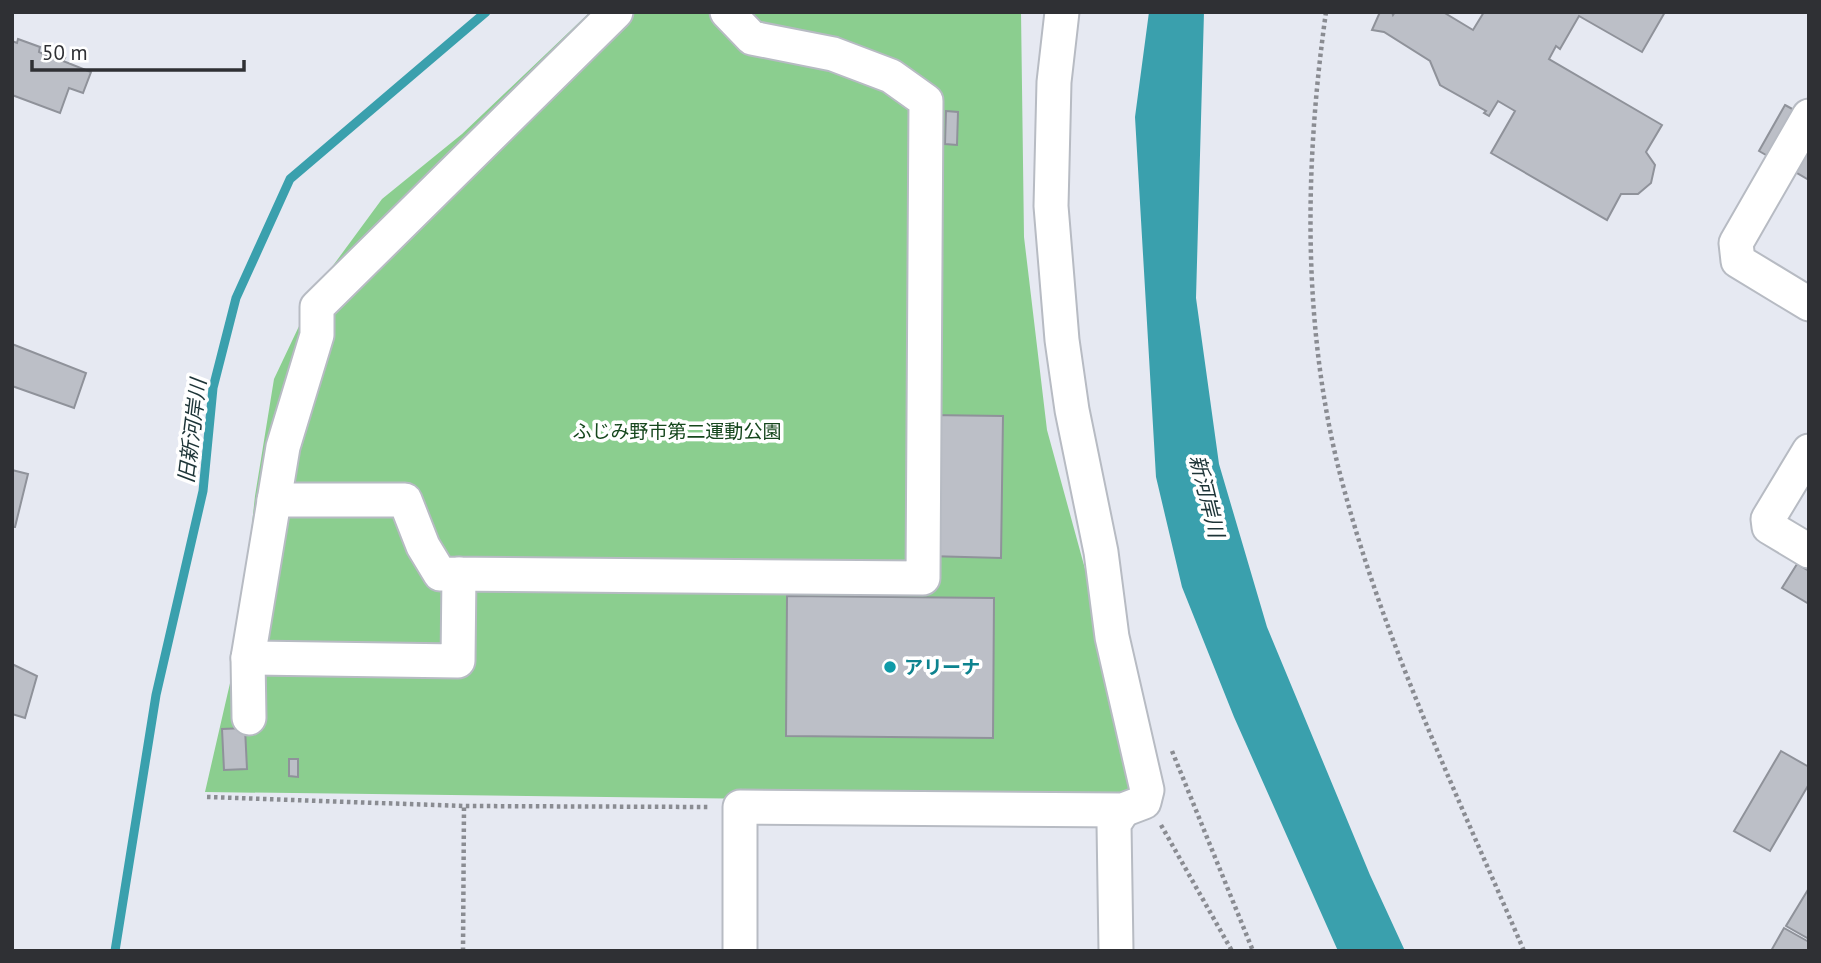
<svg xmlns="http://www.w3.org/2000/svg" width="1821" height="963" viewBox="0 0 1821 963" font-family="'PT Sans','Noto Sans JP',sans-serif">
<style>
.green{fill:#8bce8f}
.water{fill:#3aa0ad}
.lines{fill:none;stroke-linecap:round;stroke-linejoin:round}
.stream{stroke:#3aa0ad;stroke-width:9}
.building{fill:#bcbfc7;stroke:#8f929a;stroke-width:2}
.minor-casing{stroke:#b7bbc3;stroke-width:37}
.path{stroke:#8a8c92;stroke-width:4.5;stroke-dasharray:3.5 3.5;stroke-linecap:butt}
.minor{stroke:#fff;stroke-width:33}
.culture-dot{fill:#0f9aa8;stroke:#fff;stroke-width:2.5}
.labels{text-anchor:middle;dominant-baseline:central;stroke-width:7;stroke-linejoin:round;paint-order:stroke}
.park-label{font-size:19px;fill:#16471d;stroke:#fff}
.culture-label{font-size:19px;font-weight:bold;fill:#0d838f;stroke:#fff;text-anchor:start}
.water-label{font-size:21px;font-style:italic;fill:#1d3437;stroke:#fff}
</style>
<rect width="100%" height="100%" fill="#e6e9f2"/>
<polygon class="green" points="590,12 1021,12 1024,237 1047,430 1102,631 1137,792 1087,803 205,792 239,644 255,496 274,379 318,286 382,199 462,134"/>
<polygon class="water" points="1149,12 1204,12 1196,298 1219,464 1267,627 1370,875 1405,951 1338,951 1234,717 1182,587 1156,477 1135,117"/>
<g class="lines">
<polyline class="stream" points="115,951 156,695 203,491 213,388 236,298 290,179 486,12"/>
</g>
<g class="building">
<polygon points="1380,12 1392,12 1393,15 1395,12 1443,12 1473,30 1484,12 1665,12 1642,52 1579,16 1560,49 1556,46 1549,59 1662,125 1646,152 1655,165 1651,183 1638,194 1621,194 1607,220 1491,153 1515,111 1498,101 1489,116 1484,113 1486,111 1440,85 1430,61 1384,32 1372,30"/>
<polygon points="18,39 40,47 39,52 49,57 51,53 65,58 63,61 91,72 83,93 69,88 60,113 12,95 12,41 17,43"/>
<polygon points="1785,105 1809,118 1809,180 1759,151"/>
<polygon points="946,111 958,112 957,145 945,144"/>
<polygon points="12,344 86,373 74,408 12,386"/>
<polygon points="929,415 1003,416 1001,558 928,556"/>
<polygon points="12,470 28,474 15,527 12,527"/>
<polygon points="1797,564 1809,571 1809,604 1782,588"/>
<polygon points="787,596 994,598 993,738 786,736"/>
<polygon points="12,664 37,676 25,718 12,714"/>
<polygon points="245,728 247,769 224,770 222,729"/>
<polygon points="1781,751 1809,767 1809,784 1770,851 1734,831"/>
<polygon points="289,759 298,759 298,777 289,776"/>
<polygon points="1809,888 1809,939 1786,926"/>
<polygon points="1784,928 1809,942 1809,951 1771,951"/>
</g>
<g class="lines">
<g class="minor-casing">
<g id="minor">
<polyline points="1809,116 1736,243 1738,261 1809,304"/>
<polyline points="1809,451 1768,519 1769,527 1809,551"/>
<polyline points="274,500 405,500 423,546 440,574 923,578 926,101 891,76 833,54 752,38 727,12"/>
<polyline points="248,658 458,661 459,574"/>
<polyline points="249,718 248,658 283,447 317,335 317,307 616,12"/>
<polyline points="740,951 740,807 1123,810 1144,802 1147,790 1112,637 1101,552 1072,410 1062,340 1051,206 1054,82 1062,12"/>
<polyline points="1116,951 1114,824 1123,810"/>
</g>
</g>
<g class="path">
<path d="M1326,12C1305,161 1302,319 1338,466C1380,634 1456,792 1524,951"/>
<polyline points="1172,751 1253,951"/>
<polyline points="207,797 464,806 710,807"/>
<polyline points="1161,825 1232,951"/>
<polyline points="463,951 464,806"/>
</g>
<use href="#minor" class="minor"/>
</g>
<circle class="culture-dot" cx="890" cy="667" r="7"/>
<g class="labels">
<g class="park-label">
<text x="677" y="431">ふじみ野市第二運動公園</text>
</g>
<g class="culture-label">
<text x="904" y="667">アリーナ</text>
</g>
<g class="water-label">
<text transform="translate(192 431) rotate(-83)">旧新河岸川</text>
<text transform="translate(1207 496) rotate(76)">新河岸川</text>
</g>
</g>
<rect width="1821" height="963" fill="none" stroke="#2f3034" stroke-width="28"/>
<path d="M32 60v10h212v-10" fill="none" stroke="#2f3034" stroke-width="3.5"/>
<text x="42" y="60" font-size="21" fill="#2f3034" stroke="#ffffff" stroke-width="5" paint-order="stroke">50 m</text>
</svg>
